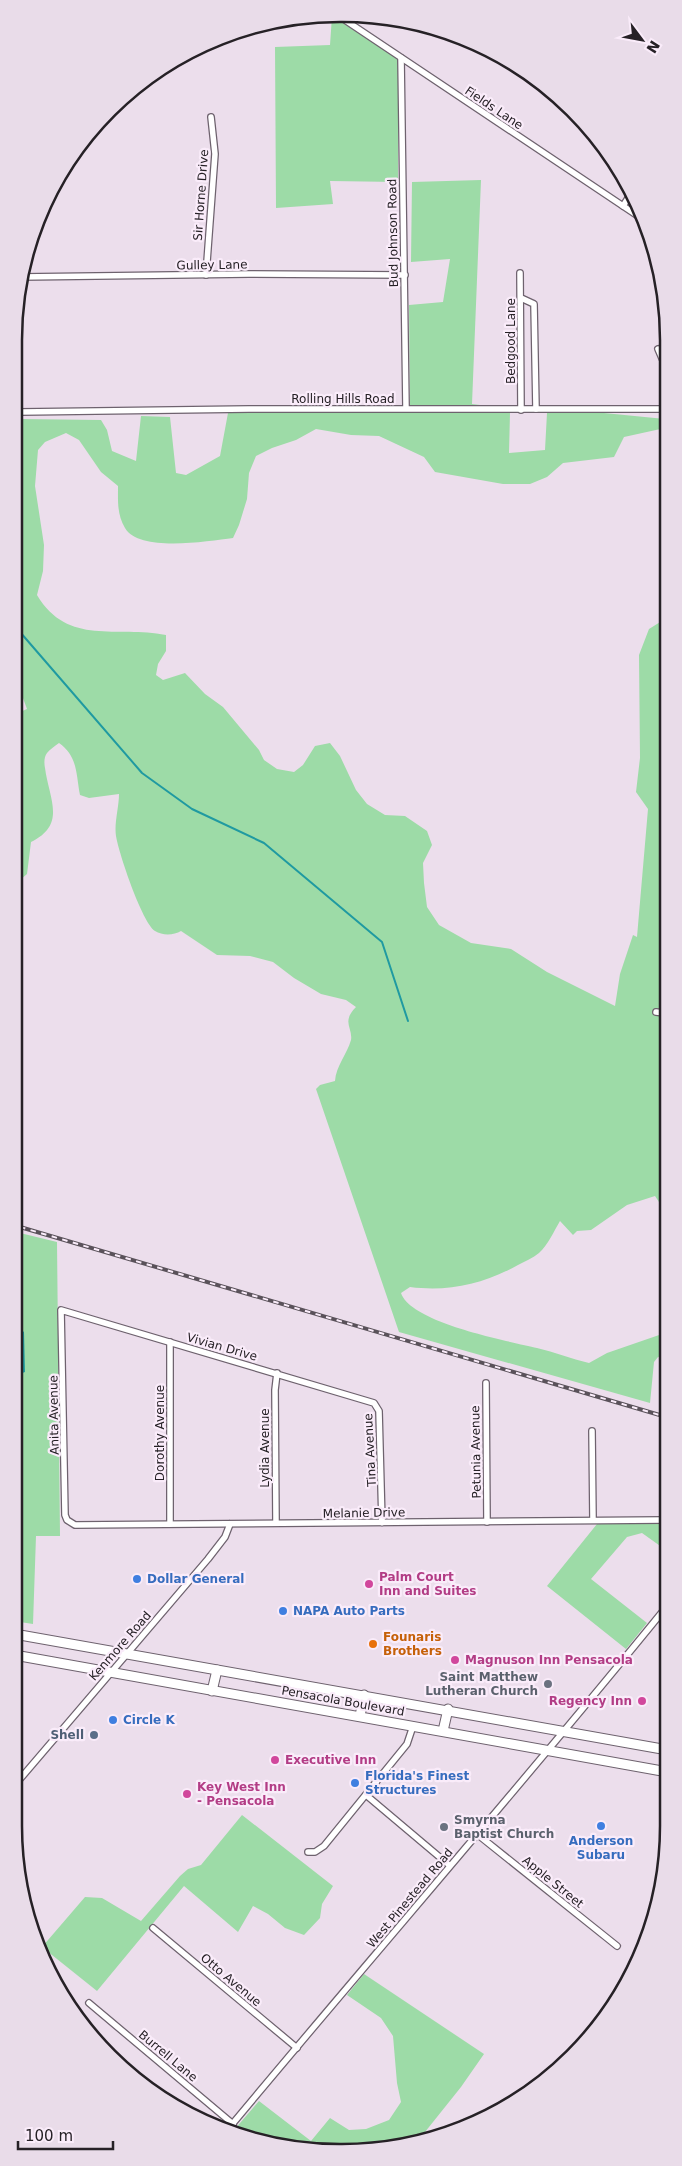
<svg xmlns="http://www.w3.org/2000/svg" width="682" height="2166" viewBox="0 0 682 2166" font-family="'DejaVu Sans',sans-serif">
<style>
.green{fill:#9ddba7}
.water{fill:#209aa1}
.lines{fill:none;stroke-linecap:round;stroke-linejoin:round}
.stream{stroke:#209aa1;stroke-width:2}
.street-casing{stroke:#6e626e;stroke-width:8}
.primary-casing{stroke:#6e626e;stroke-width:11}
.street{stroke:#fff;stroke-width:5.5}
.primary{stroke:#fff;stroke-width:9}
.rail-casing{stroke:#5a525a;stroke-width:4}
.rail{stroke:#faecfa;stroke-width:2;stroke-dasharray:5.5;stroke-linecap:butt}
.shop-dot{fill:#3f7fe0;stroke:#faecfa;stroke-width:2}
.hotel-dot{fill:#d1479c;stroke:#faecfa;stroke-width:2}
.food-dot{fill:#e8710a;stroke:#faecfa;stroke-width:2}
.worship-dot{fill:#6b7280;stroke:#faecfa;stroke-width:2}
.service-dot{fill:#5c6f8a;stroke:#faecfa;stroke-width:2}
.labels{text-anchor:middle;dominant-baseline:central;stroke-width:4.5;stroke-linejoin:round;paint-order:stroke}
.street-label{font-size:12px;fill:#262126;stroke:#faecfa}
.hotel-label{font-size:12px;font-weight:bold;fill:#b23c85;stroke:#faecfa;text-anchor:start}
.shop-label{font-size:12px;font-weight:bold;fill:#366cbe;stroke:#faecfa;text-anchor:start}
.food-label{font-size:12px;font-weight:bold;fill:#c56008;stroke:#faecfa;text-anchor:start}
.worship-label{font-size:12px;font-weight:bold;fill:#5b616d;stroke:#faecfa;text-anchor:end}
.service-label{font-size:12px;font-weight:bold;fill:#4e5e75;stroke:#faecfa;text-anchor:end}
.rim{fill:none;stroke:#262126;stroke-width:2.5}
</style>
<rect width="100%" height="100%" fill="#ecdeec"/>
<g class="green">
<polygon points="332,16 398,59 398,182 330,181 333,204 276,208 275,47 330,45"/>
<polygon points="481,180 472,404 488,406 410,405 409,305 443,302 450,259 411,262 412,182"/>
<path d="M407,411L510,413L509,453L545,450L547,413H604L665,419V428L624,437L614,457L563,463L547,477L530,484H503L435,472L424,457L379,436L351,435L316,429L296,440L272,448L256,456L249,473L247,499L239,525L233,538C208,541 140,553 125,528C117,514 118,502 118,486L101,472L79,440L66,433L45,442L38,450L35,486L44,545L43,571L37,595C68,647 117,625 166,635V651L158,664L156,675L163,680L185,673L205,694L223,707L259,750L264,760L277,769L294,772L303,765L315,746L330,743L340,756L356,790L367,804L385,815L405,816L427,831L432,845L423,863L424,883L427,907L439,925L471,943L511,949L547,972L615,1006L620,974L633,935L637,937L648,809L636,792L640,758L639,655L649,629L665,619L664,966L660,967C666,977 662,982 661,992C660,998 662,1004 662,1009H653V1015L662,1016L663,1213V1208L655,1196L627,1205L591,1230L577,1231L573,1235L560,1221C554,1231 548,1245 539,1253C533,1258 525,1261 518,1265C483,1284 449,1292 410,1287L401,1293C411,1323 508,1341 537,1348C555,1352 571,1359 589,1363L607,1353L662,1334L663,1326V1356L658,1357L654,1362L650,1403L399,1332L316,1089L320,1085L335,1081C336,1066 347,1054 351,1040C353,1028 341,1022 356,1007L346,1000L321,994L294,978L273,962L250,956L217,955L181,931C174,935 163,936 155,931C142,922 119,854 116,836C114,823 119,807 119,794L89,798L80,795C76,775 78,756 59,743C55,746 50,749 47,753C44,757 44,763 45,768C49,799 67,824 31,842L27,874L20,880V712L27,709L20,690V419L101,420L107,430L112,451L136,461L141,416L170,417L176,473L186,475L220,456L228,413Z"/>
<polygon points="20,1233 57,1242 60,1536 36,1536 33,1624 20,1622"/>
<polygon points="663,1523 663,1548 642,1533 627,1537 591,1579 647,1623 626,1649 547,1586 597,1524"/>
<polygon points="242,1815 333,1886 322,1904 320,1918 304,1935 285,1928 268,1914 253,1906 238,1932 184,1886 97,1991 42,1947 85,1897 102,1898 141,1921 180,1876 188,1869 201,1865"/>
<polygon points="364,1974 484,2054 461,2087 417,2142 363,2152 299,2149 234,2130 259,2101 311,2141 330,2118 349,2130 366,2129 389,2120 401,2102 397,2083 393,2036 381,2018 347,1995"/>
</g>
<polygon class="water" points="20,1329 24,1332 25,1372 20,1374"/>
<g class="lines">
<polyline class="stream" points="20,632 142,773 192,809 264,843 382,942 408,1021"/>
<g class="street-casing">
<g id="street">
<polyline points="336,14 641,218"/>
<polyline points="401,58 406,408"/>
<polyline points="623,206 632,192"/>
<polyline points="520,273 521,410"/>
<polyline points="206,275 215,154 211,117"/>
<polyline points="20,277 249,274 405,275"/>
<polyline points="521,298 534,304 536,409"/>
<polyline points="658,349 664,363 665,402"/>
<polyline points="20,412 249,409 665,409"/>
<polyline points="656,1012 664,1013"/>
<polyline points="170,1342 170,1524"/>
<polyline points="486,1383 487,1522"/>
<polyline points="592,1431 593,1520"/>
<polyline points="276,1523 275,1390 277,1373"/>
<polyline points="382,1523 379,1411 374,1403 61,1310 65,1515 67,1520 75,1525 663,1520"/>
<polyline points="20,1779 208,1559 225,1537 230,1524"/>
<polyline points="366,1795 449,1865"/>
<polyline points="477,1834 617,1946"/>
<polyline points="308,1852 315,1852 324,1846 407,1744 413,1726"/>
<polyline points="153,1928 297,2048"/>
<polyline points="89,2003 233,2124"/>
<path d="M229,2128C373,1955 521,1786 663,1611"/>
</g>
</g>
<g class="primary-casing">
<g id="primary">
<polyline points="20,1635 662,1749"/>
<polyline points="20,1656 662,1771"/>
<polyline points="212,1691 217,1670"/>
<polyline points="360,1716 364,1695"/>
<polyline points="443,1731 448,1709"/>
</g>
</g>
<use href="#street" class="street"/>
<use href="#primary" class="primary"/>
<g class="rail-casing">
<polyline id="rail" points="20,1227 663,1416"/>
</g>
<use href="#rail" class="rail"/>
</g>
<g class="shop-dot">
<circle cx="137" cy="1579" r="5"/>
<circle cx="283" cy="1611" r="5"/>
<circle cx="113" cy="1720" r="5"/>
<circle cx="355" cy="1783" r="5"/>
<circle cx="601" cy="1826" r="5"/>
</g>
<g class="hotel-dot">
<circle cx="369" cy="1584" r="5"/>
<circle cx="455" cy="1660" r="5"/>
<circle cx="642" cy="1701" r="5"/>
<circle cx="275" cy="1760" r="5"/>
<circle cx="187" cy="1794" r="5"/>
</g>
<circle class="food-dot" cx="373" cy="1644" r="5"/>
<g class="worship-dot">
<circle cx="548" cy="1684" r="5"/>
<circle cx="444" cy="1827" r="5"/>
</g>
<circle class="service-dot" cx="94" cy="1735" r="5"/>
<g class="labels">
<g class="street-label">
<text transform="translate(494 108) rotate(34)">Fields Lane</text>
<text transform="translate(201 195) rotate(-86)">Sir Horne Drive</text>
<text transform="translate(393 233) rotate(-91)">Bud Johnson Road</text>
<text transform="translate(212 265) rotate(-1)">Gulley Lane</text>
<text transform="translate(511 341) rotate(-90)">Bedgood Lane</text>
<text x="343" y="399">Rolling Hills Road</text>
<text transform="translate(222 1347) rotate(16)">Vivian Drive</text>
<text transform="translate(54 1415) rotate(-91)">Anita Avenue</text>
<text transform="translate(160 1433) rotate(-90)">Dorothy Avenue</text>
<text transform="translate(265 1448) rotate(-90)">Lydia Avenue</text>
<text transform="translate(370 1450) rotate(-93)">Tina Avenue</text>
<text transform="translate(476 1452) rotate(-91)">Petunia Avenue</text>
<text transform="translate(364 1513) rotate(-1)">Melanie Drive</text>
<text transform="translate(120 1646) rotate(-49)">Kenmore Road</text>
<text transform="translate(343 1701) rotate(10)">Pensacola Boulevard</text>
<text transform="translate(553 1882) rotate(39)">Apple Street</text>
<text transform="translate(410 1898) rotate(-50)">West Pinestead Road</text>
<text transform="translate(231 1980) rotate(40)">Otto Avenue</text>
<text transform="translate(168 2056) rotate(40)">Burrell Lane</text>
</g>
<g class="hotel-label">
<text x="379" y="1577">Palm Court<tspan x="379" dy="14">Inn and Suites</tspan></text>
<text x="465" y="1660">Magnuson Inn Pensacola</text>
<text x="632" y="1701" text-anchor="end">Regency Inn</text>
<text x="285" y="1760">Executive Inn</text>
<text x="197" y="1787">Key West Inn<tspan x="197" dy="14">- Pensacola</tspan></text>
</g>
<g class="shop-label">
<text x="147" y="1579">Dollar General</text>
<text x="293" y="1611">NAPA Auto Parts</text>
<text x="123" y="1720">Circle K</text>
<text x="365" y="1776">Florida's Finest<tspan x="365" dy="14">Structures</tspan></text>
<text x="601" y="1841" text-anchor="middle">Anderson<tspan x="601" dy="14">Subaru</tspan></text>
</g>
<g class="food-label">
<text x="383" y="1637">Founaris<tspan x="383" dy="14">Brothers</tspan></text>
</g>
<g class="worship-label">
<text x="538" y="1677">Saint Matthew<tspan x="538" dy="14">Lutheran Church</tspan></text>
<text x="454" y="1820" text-anchor="start">Smyrna<tspan x="454" dy="14">Baptist Church</tspan></text>
</g>
<g class="service-label">
<text x="84" y="1735">Shell</text>
</g>
</g>
<path d="M0 0H682V2166H0ZM340 22H342A318 318 0 0 1 660 340V1826A318 318 0 0 1 342 2144H340A318 318 0 0 1 22 1826V340A318 318 0 0 1 340 22Z" fill="#e9dce9" fill-rule="evenodd"/>
<path class="rim" d="M340 22H342A318 318 0 0 1 660 340V1826A318 318 0 0 1 342 2144H340A318 318 0 0 1 22 1826V340A318 318 0 0 1 340 22Z"/>
<g transform="translate(642 40) rotate(122)" stroke="#faecfa" stroke-width="4" paint-order="stroke">
<path d="M0-4L9 19L0 12L-9 19Z" fill="#262126"/>
<text y="-8" font-size="14" font-weight="bold" text-anchor="middle" fill="#262126">N</text>
</g>
<path d="M18 2141v8h95v-8" fill="none" stroke="#262126" stroke-width="2.5"/>
<text x="25" y="2141" font-size="15" fill="#262126" stroke="#faecfa" stroke-width="4" paint-order="stroke">100 m</text>
</svg>
